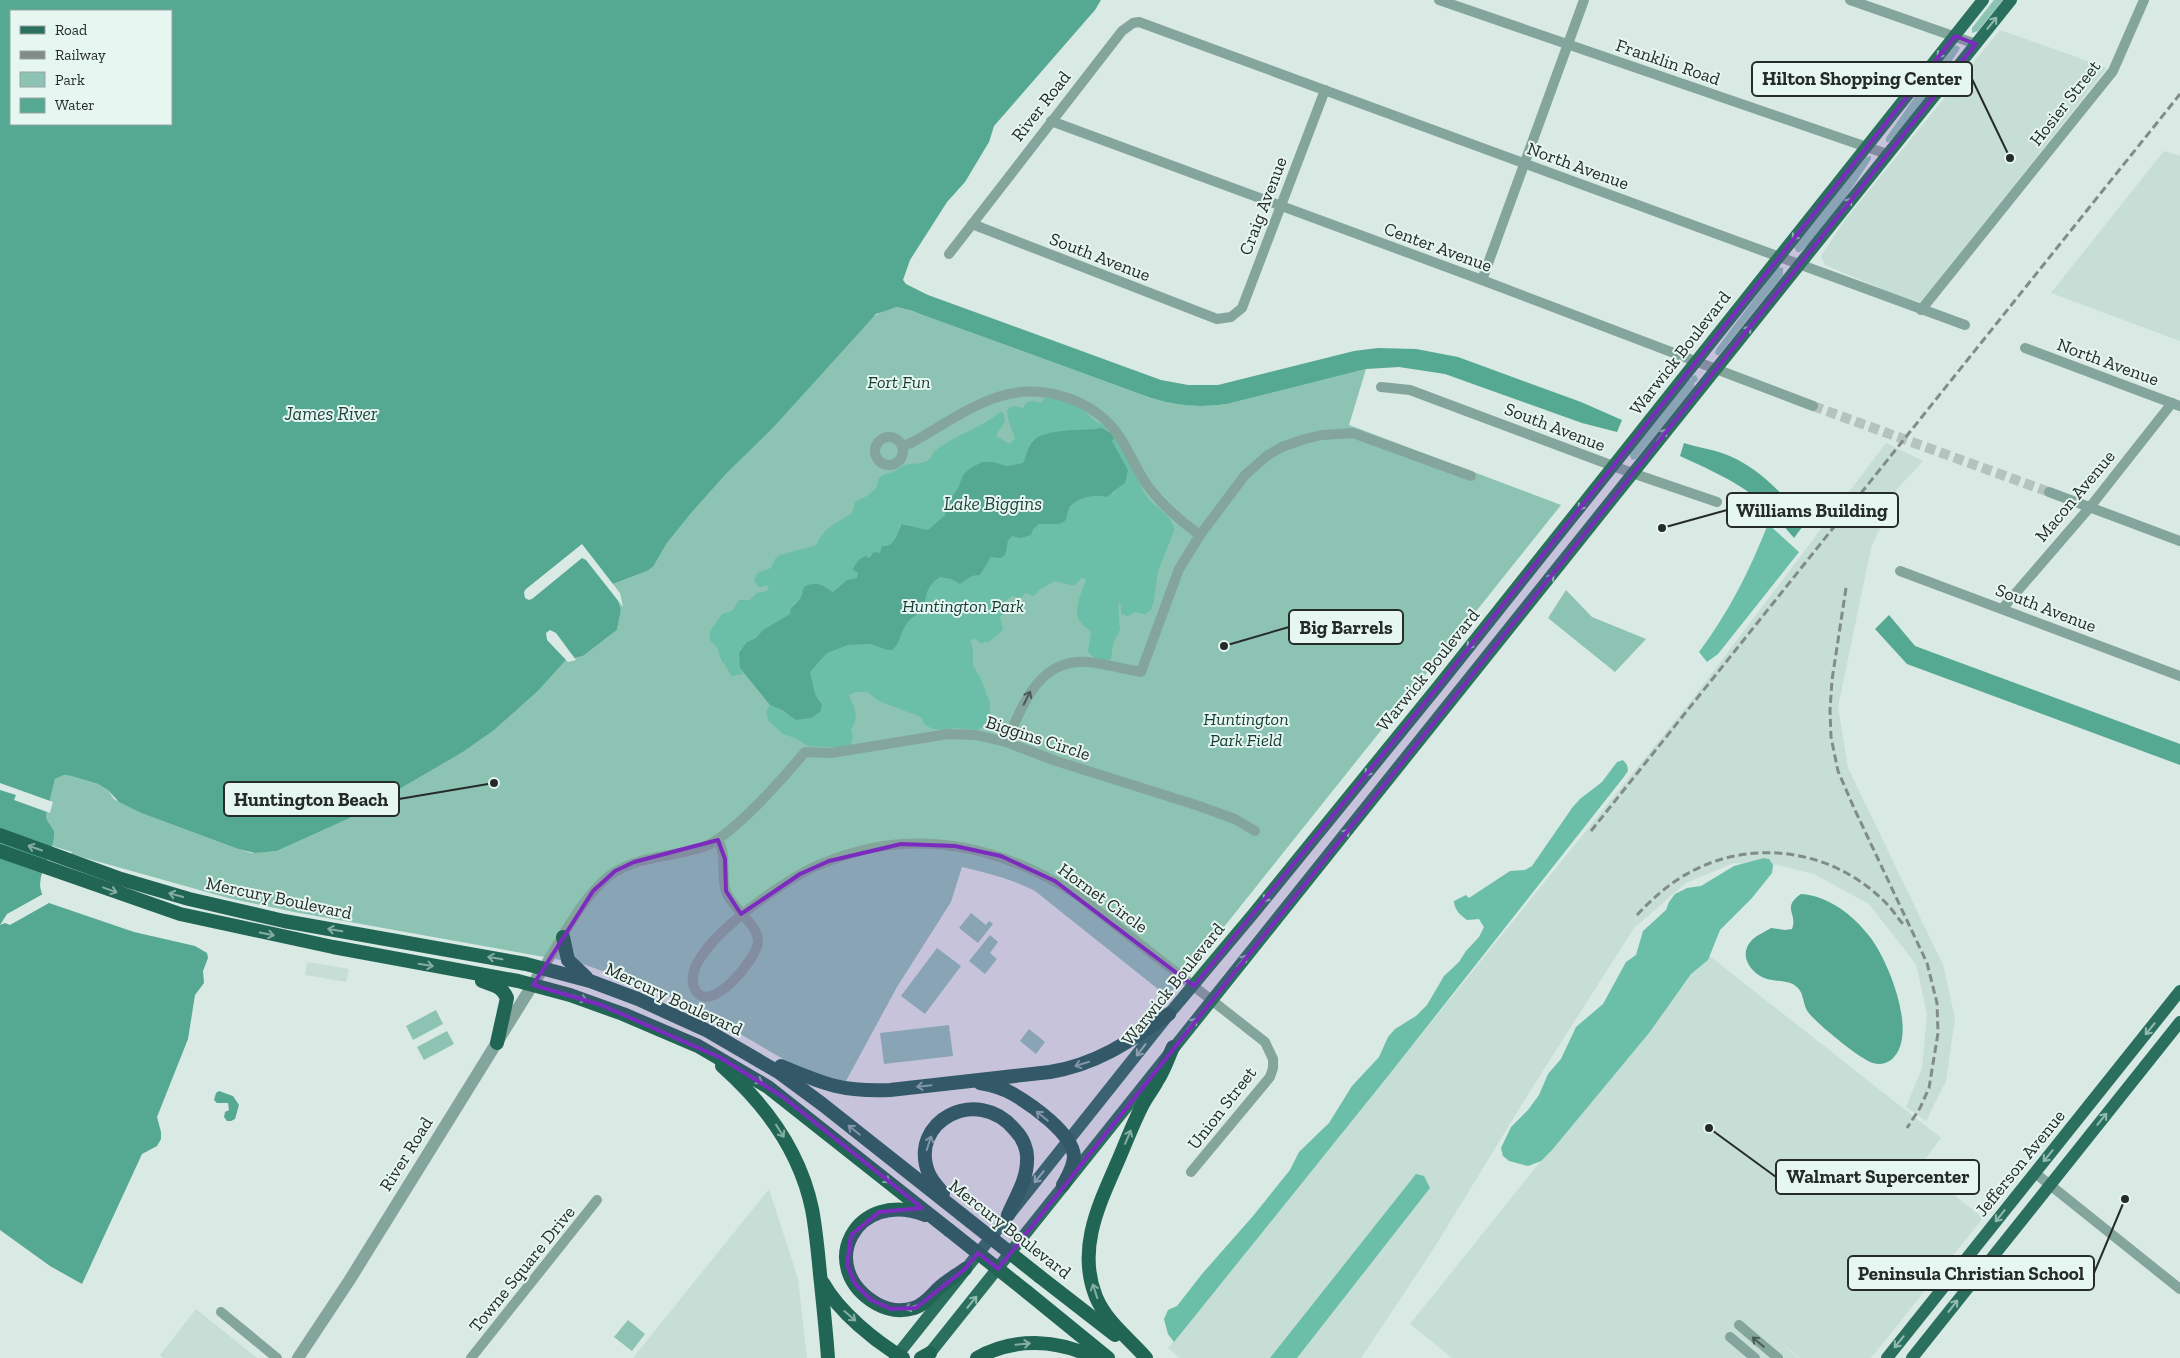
<svg xmlns="http://www.w3.org/2000/svg" width="2180" height="1358" viewBox="0 0 2180 1358" font-family="'Zilla Slab',serif">
<style>
.built{fill:#c6ded6}
.green{fill:#8dc3b3}
.forest{fill:#6bbea7}
.water{fill:#55a892;fill-rule:evenodd}
.pier{fill:#d9e9e3}
.lines{fill:none;stroke-linecap:round;stroke-linejoin:round}
.minor-tunnel{stroke:#b5c3be;stroke-width:10;stroke-dasharray:10 5;stroke-linecap:butt}
.minor{stroke:#84a59b;stroke-width:10}
.tertiary{stroke:#84a59b;stroke-width:12}
.primary{stroke:#2b705e;stroke-width:12}
.trunk{stroke:#216554;stroke-width:14}
.rail{stroke:#818c88;stroke-width:3;stroke-dasharray:8 4;stroke-linecap:butt}
.trunk-bridge{stroke:#216554;stroke-width:14}
.oneway{stroke:#92baaf}
.oneway2{stroke:#4b5c57}
.oneway3{stroke:#84aea2}
.marked{fill:#7b2cbf;fill-opacity:0.2;stroke:#7b2cbf;stroke-width:4;stroke-linejoin:round}
.labels{text-anchor:middle;dominant-baseline:central;stroke-width:4;stroke-linejoin:round;paint-order:stroke}
.street-label{font-size:18px;fill:#252b29;stroke:#e6f6f1}
.park-label{font-size:18px;font-style:italic;fill:#153c32;stroke:#e6f6f1}
.water-label{font-size:19px;font-style:italic;fill:#1e443a;stroke:#e6f6f1}
.leader{fill:none;stroke:#252b29;stroke-width:2}
.callout-dot{fill:#252b29;stroke:#e6f6f1;stroke-width:2}
.callout{fill:#e6f6f1;stroke:#252b29;stroke-width:2}
.callout-label{font-size:19px;text-anchor:middle;font-weight:bold;fill:#252b29}
</style>
<rect width="100%" height="100%" fill="#d9e9e3"/>
<g class="built">
<polygon points="2000,30 2107,68 1925,298 1920,302 1891,293 1825,265 1821,256 1845,220"/>
<polygon points="2164,151 2180,156 2180,341 2051,293"/>
<polygon points="1886,443 1923,461 1898,488 1871,548 1838,707 1848,768 1943,965 1955,1018 1946,1081 1926,1121 1906,1107 1922,1068 1927,1014 1916,964 1869,904 1814,874 1778,865 1734,863 1686,883 1634,928 1532,1088 1434,1248 1361,1358 1180,1358 1168,1348 1691,701"/>
<polygon points="1707,954 1941,1138 1919,1167 1983,1218 1871,1358 1800,1358 1779,1341 1798,1358 1452,1358 1410,1324"/>
<polygon points="307,962 349,969 346,982 305,975"/>
<polygon points="769,1189 798,1279 807,1358 633,1358"/>
<polygon points="196,1309 257,1358 163,1358 160,1355"/>
</g>
<g class="green">
<polygon points="1994,0 2003,0 1978,31 1972,33 1972,28"/>
<polygon points="1956,45 1960,48 1957,53 1922,105 1889,142 1886,142 1886,138 1935,68 1951,49"/>
<path d="M1871,156V159C1854,185 1824,234 1800,252H1797L1794,247L1866,157Z"/>
<polygon points="1778,267 1783,268 1783,275 1719,355 1716,355 1715,352 1717,348"/>
<path d="M897,307L921,314L1151,398C1177,406 1200,408 1227,404L1366,369L1349,425L1561,505L1168,997L1035,891C1012,879 988,873 962,867L951,902L897,987L846,1081L825,1077L792,1064L702,1012L657,991L583,964L294,912L228,898L71,854L72,852L52,846L53,829L47,821L46,816L55,779L64,775L71,776L98,784L108,790L114,799L141,813L238,849L251,853L277,851L350,818L463,752L493,731L538,691L566,660L583,656L617,630L621,610L613,584L647,571L653,567L667,543L692,512L726,474L771,430L869,319L883,311Z"/>
<polygon points="1696,375 1698,380 1694,383 1694,387 1636,459 1632,460 1629,454 1686,381 1691,379 1692,376"/>
<polygon points="1566,590 1592,617 1646,639 1615,672 1548,618"/>
<polygon points="971,913 986,925 989,921 993,924 978,943 959,928"/>
<polygon points="990,935 998,942 990,953 997,959 985,974 969,961"/>
<polygon points="937,948 961,966 925,1014 901,996"/>
<polygon points="436,1010 443,1024 413,1040 406,1026"/>
<polygon points="949,1025 953,1056 884,1064 880,1033"/>
<polygon points="1029,1029 1045,1042 1036,1054 1020,1041"/>
<polygon points="447,1031 454,1044 424,1060 417,1047"/>
<polygon points="628,1320 645,1334 632,1351 614,1337"/>
</g>
<g class="forest">
<path d="M1046,396L1078,405L1095,421L1106,427V430L1102,428C1086,430 1044,431 1032,441C1026,447 1027,456 1023,463L1007,466L993,462L963,475L958,488L946,505L945,515L928,530L904,524L900,526L893,543L885,547L880,553L872,554L868,558L860,559L855,571L858,573L857,578L847,580L833,592L824,586L801,593L800,599L793,604L790,614L763,630L756,638L747,642L740,668L743,674L732,676C727,671 728,666 722,662L717,647L710,640V631L722,614L732,611L739,600H750L757,593L767,591L769,585L759,587L754,581L757,573L771,568L775,559L780,555L817,545C823,527 838,523 852,513L855,502L867,496L877,487C878,470 890,476 898,469C901,468 902,466 904,465C912,463 920,465 927,461C932,458 932,453 937,449C956,435 982,428 1000,412H1003L1005,421L996,436L1010,444L1015,438L1008,419L1007,410L1013,406L1023,408C1028,398 1033,402 1042,402Z"/>
<path d="M1114,438C1127,447 1137,481 1146,495C1154,508 1174,515 1174,531L1158,571L1154,600L1151,610L1145,614L1135,612L1128,616L1121,614V606L1118,602L1120,629L1113,644L1111,659C1102,663 1093,659 1088,651L1091,632C1088,628 1084,627 1081,623C1071,611 1083,591 1086,579L1081,578L1074,586L1055,581L1039,590L1034,596L1026,593L1020,598L1012,596L1000,605L1003,614L1000,617L1003,630L989,642L981,643L975,639L970,640L973,649V666L980,677L990,703V713L987,723L978,730L954,728L943,730L933,729L925,725L921,717L879,701L867,692H857L849,695C854,707 860,717 851,729L853,738L850,746L844,748L808,746L795,738L783,734L768,720L766,711L770,705L778,708L796,720L811,718L820,700L815,694L810,672L827,653L848,645L871,644L887,650L895,647C901,631 906,620 921,612L928,586L940,577L951,579L960,584L972,576L980,575L991,557H998L1012,536L1033,528L1039,524H1059L1067,516L1069,510L1075,502L1091,495L1114,494L1118,487L1125,483L1128,470L1112,441Z"/>
<path d="M1768,524L1799,552L1718,654L1707,662L1699,652C1729,612 1750,570 1768,524Z"/>
<path d="M1623,760L1627,765L1628,771L1623,778L1392,1071L1174,1342L1168,1334L1164,1319L1168,1310L1177,1306L1202,1274L1253,1216L1290,1170L1299,1152L1329,1123L1352,1086L1379,1057L1388,1037L1395,1029L1416,1016L1427,1005L1444,976L1459,962L1466,951L1479,937L1484,927L1479,919L1467,920C1460,915 1454,909 1454,901L1466,895L1469,898L1510,871L1525,870L1532,866L1572,808L1580,799L1602,782L1617,762Z"/>
<polygon points="1764,858 1769,859 1773,865 1772,873 1752,898 1720,930 1708,960 1691,974 1649,1033 1552,1150 1541,1161 1528,1166 1509,1161 1503,1156 1501,1148 1511,1127 1528,1110 1539,1095 1548,1074 1561,1059 1576,1027 1603,1004 1626,962 1636,955 1643,931 1666,910 1669,902 1675,894 1687,888 1701,886 1734,866"/>
<polygon points="1416,1174 1424,1176 1430,1188 1297,1358 1270,1358"/>
</g>
<g class="water">
<path d="M0,0H1101L1095,10L994,126L989,142L965,182L947,202L910,260L903,280L906,284L928,295L1161,380L1188,385H1218L1354,351L1378,348L1416,349L1458,357L1581,402L1622,420L1617,432L1582,423L1445,374L1399,367L1366,369L1227,404C1200,408 1177,406 1151,398L912,311L897,307L876,314L771,430L726,474L692,512L667,543L653,567L647,571L613,584L621,610L617,630L583,656L566,660L538,691L493,731L463,752L350,818L277,851L255,853L238,849L141,813L119,802L108,790L98,784L71,776L64,775L55,779L46,816C47,824 54,827 54,833C55,857 26,882 49,903L134,932L195,946L207,953L208,958L203,971L204,983L195,995L188,1039L157,1117L161,1132V1139L157,1146L142,1154L82,1284L50,1266L0,1230ZM11,11H171V124H11Z"/>
<path d="M1102,428L1111,433L1114,438L1112,441L1128,470L1125,483C1118,487 1114,493 1106,497C1095,493 1074,498 1069,509C1067,513 1067,518 1065,521L1059,524H1039L1033,529L1031,535L1021,538L1012,536L1008,541L1005,555L1001,558L991,557L980,575L972,576L960,584L951,579L940,577C922,589 929,597 921,612C897,625 905,639 892,650H887L871,644L848,645L827,653L810,672L815,694L822,705L820,712L811,718L796,720L793,718L782,710L770,705L740,668L739,653L747,642L756,638L763,630L790,614L791,608L800,599L804,587C816,580 823,585 833,592L847,580L857,578L858,573L853,570C854,565 860,557 866,556L869,558L874,552L880,553L882,546C896,547 896,533 902,524L928,530L945,515L946,505L958,488L963,475L969,469L982,462H993L1007,466L1023,463C1027,456 1026,448 1033,441C1045,428 1083,431 1102,428Z"/>
<path d="M1684,443C1696,447 1710,449 1722,453C1757,465 1783,494 1806,522L1794,538C1786,529 1779,519 1771,511C1746,485 1712,471 1680,456Z"/>
<polygon points="1889,615 1915,646 2180,744 2180,765 1907,664 1875,629"/>
<path d="M1801,894C1829,896 1853,915 1870,937C1888,960 1920,1037 1891,1060C1885,1064 1879,1065 1873,1063C1861,1060 1816,1023 1808,1012C1803,1005 1804,994 1798,988C1789,978 1773,983 1762,977C1748,970 1739,953 1752,940C1757,935 1765,932 1771,928L1785,930L1792,929C1798,913 1781,908 1801,894Z"/>
<polygon points="219,1091 233,1096 239,1105 235,1119 231,1121 227,1121 224,1117 225,1112 229,1110 228,1103 217,1103 214,1100 216,1093"/>
</g>
<g class="pier">
<polygon points="582,544 620,593 623,607 586,560 582,558 532,599 529,600 525,598 524,592 526,589"/>
<polygon points="550,630 556,633 576,660 568,662 547,640 546,633"/>
<polygon points="0,783 53,802 50,813 14,800 16,795 0,790"/>
<polygon points="43,894 49,903 10,925 5,923 0,925 7,914"/>
</g>
<g class="lines">
<polyline class="minor-tunnel" points="1813,406 2049,492"/>
<g class="minor">
<polyline points="1439,0 1887,154"/>
<polyline points="1850,0 1976,44"/>
<polyline points="1051,121 1482,280 1813,406"/>
<polyline points="972,224 1217,319 1231,317 1242,308 1325,90"/>
<polyline points="949,254 1122,31 1133,23 1139,22 1965,325"/>
<polyline points="1482,280 1584,0"/>
<polyline points="1921,310 2113,71 2144,0"/>
<polyline points="2025,348 2180,406"/>
<polyline points="1381,387 1410,390 1632,473 1717,502"/>
<circle cx="889" cy="451" r="14"/>
<path d="M902,446L911,443C964,414 1005,376 1068,398C1088,405 1107,418 1119,436C1129,451 1136,468 1145,482C1160,504 1179,520 1200,535"/>
<polyline points="2049,492 2180,541"/>
<polyline points="1900,571 2180,676"/>
<polyline points="2002,609 2090,507 2172,403"/>
<path d="M1006,742C1023,706 1038,658 1088,662C1106,664 1124,669 1141,672L1179,569L1200,535L1245,475L1268,455L1282,447L1305,439L1322,435L1353,433L1471,476"/>
<path d="M718,840C728,857 720,874 726,892C732,908 759,925 758,942C758,956 712,1015 696,991C672,954 787,879 814,867C841,855 872,846 902,844C967,840 1026,861 1080,897L1265,1042L1273,1059V1068L1270,1077L1191,1172"/>
<path d="M543,968C561,940 583,896 609,876C637,855 671,858 703,847C731,838 785,776 805,752L831,753L948,734L976,735L1006,742L1056,761L1196,805L1235,819L1255,831"/>
<polyline points="2035,1173 2180,1289"/>
<polyline points="221,1312 277,1358"/>
<polyline points="1739,1325 1778,1358"/>
<polyline points="1730,1337 1755,1358"/>
<polyline points="471,1358 597,1200"/>
</g>
<polyline class="tertiary" points="298,1358 349,1281 543,968"/>
<g class="primary">
<polyline points="895,1358 1169,1014 1253,914 1439,685 1983,0"/>
<polyline points="926,1358 2011,0"/>
<polyline points="1887,1358 2180,991"/>
<polyline points="1912,1358 2180,1022"/>
</g>
<g class="trunk">
<polyline points="0,835 121,879 189,899 284,921 526,964 590,981 638,999 708,1031 780,1073 822,1104 961,1214"/>
<polyline points="0,851 180,914 333,947 518,981 570,995 623,1014 698,1046 768,1087 949,1230"/>
<polyline points="563,937 568,960 586,977"/>
<path d="M482,981C493,985 502,986 507,998L497,1043"/>
<path d="M722,1066C765,1104 800,1151 812,1209C816,1230 818,1252 820,1274C823,1302 826,1330 828,1358"/>
<path d="M781,1066C824,1084 842,1092 890,1090L1050,1072C1098,1064 1130,1041 1169,1014"/>
<path d="M980,1083C992,1085 1003,1088 1013,1094C1032,1105 1072,1133 1074,1156C1074,1167 1068,1176 1063,1185"/>
<path d="M943,1193C938,1187 932,1181 929,1174C907,1122 977,1084 1015,1130C1023,1138 1028,1150 1027,1161C1027,1180 1015,1198 1008,1215"/>
<path d="M925,1215C856,1188 814,1268 877,1304C888,1310 901,1312 914,1308C926,1304 931,1295 940,1287C948,1280 957,1275 965,1269"/>
<polyline points="1039,1276 1115,1335"/>
<path d="M823,1283C839,1312 875,1341 903,1358"/>
<polyline points="1027,1292 1108,1358"/>
<polyline points="921,1358 930,1353"/>
<path d="M977,1358C1014,1337 1057,1339 1095,1358"/>
<path d="M1146,1358C1129,1338 1107,1323 1096,1297C1078,1252 1096,1211 1114,1170C1124,1148 1132,1125 1143,1104C1147,1096 1153,1089 1157,1081C1164,1071 1168,1058 1173,1047"/>
</g>
<g class="rail">
<polyline points="1846,588 1832,680 1830,710 1831,737 1838,771 1854,808 1927,963 1937,1003 1938,1033 1929,1088 1920,1108 1907,1128"/>
<polyline points="1591,831 2180,94"/>
<path d="M1637,915C1648,903 1660,892 1674,882C1740,836 1829,845 1886,903C1893,910 1898,919 1905,926"/>
</g>
<g class="trunk-bridge">
<polyline points="961,1214 1039,1276"/>
<polyline points="949,1230 1027,1292"/>
</g>
</g>
<defs><path id="oneway-shaft" d="M-6 0H5M1.5-3L5.5 0L1.5 3" fill="none" stroke-width="1.6" stroke-linecap="round" stroke-linejoin="round" transform="scale(1.25)"/></defs>
<g class="oneway">
<use href="#oneway-shaft" transform="translate(1992 23) rotate(-51)"/>
<use href="#oneway-shaft" transform="translate(1942 52) rotate(129)"/>
<use href="#oneway-shaft" transform="translate(1847 204) rotate(-51)"/>
<use href="#oneway-shaft" transform="translate(1797 234) rotate(128)"/>
<use href="#oneway-shaft" transform="translate(1746 332) rotate(-52)"/>
<use href="#oneway-shaft" transform="translate(1662 435) rotate(-51)"/>
<use href="#oneway-shaft" transform="translate(1583 504) rotate(128)"/>
<use href="#oneway-shaft" transform="translate(1549 580) rotate(-51)"/>
<use href="#oneway-shaft" transform="translate(1472 643) rotate(129)"/>
<use href="#oneway-shaft" transform="translate(1370 770) rotate(129)"/>
<use href="#oneway-shaft" transform="translate(1344 835) rotate(-51)"/>
<use href="#oneway-shaft" transform="translate(1268 896) rotate(129)"/>
<use href="#oneway-shaft" transform="translate(1242 961) rotate(-51)"/>
<use href="#oneway-shaft" transform="translate(1192 1024) rotate(-51)"/>
<use href="#oneway-shaft" transform="translate(2150 1029) rotate(129)"/>
<use href="#oneway-shaft" transform="translate(1141 1050) rotate(128)"/>
<use href="#oneway-shaft" transform="translate(2102 1119) rotate(-51)"/>
<use href="#oneway-shaft" transform="translate(2048 1156) rotate(129)"/>
<use href="#oneway-shaft" transform="translate(1039 1177) rotate(129)"/>
<use href="#oneway-shaft" transform="translate(2000 1216) rotate(129)"/>
<use href="#oneway-shaft" transform="translate(972 1302) rotate(-51)"/>
<use href="#oneway-shaft" transform="translate(1953 1306) rotate(-52)"/>
<use href="#oneway-shaft" transform="translate(1899 1342) rotate(129)"/>
</g>
<g class="oneway2">
<use href="#oneway-shaft" transform="translate(1027 698) rotate(-63)"/>
<use href="#oneway-shaft" transform="translate(1758 1342) rotate(-140)"/>
</g>
<g class="oneway3">
<use href="#oneway-shaft" transform="translate(35 848) rotate(-161)"/>
<use href="#oneway-shaft" transform="translate(110 890) rotate(20)"/>
<use href="#oneway-shaft" transform="translate(176 895) rotate(-165)"/>
<use href="#oneway-shaft" transform="translate(335 930) rotate(-170)"/>
<use href="#oneway-shaft" transform="translate(267 934) rotate(11)"/>
<use href="#oneway-shaft" transform="translate(495 958) rotate(-170)"/>
<use href="#oneway-shaft" transform="translate(426 965) rotate(10)"/>
<use href="#oneway-shaft" transform="translate(580 998) rotate(19)"/>
<use href="#oneway-shaft" transform="translate(1082 1064) rotate(163)"/>
<use href="#oneway-shaft" transform="translate(756 1079) rotate(32)"/>
<use href="#oneway-shaft" transform="translate(924 1086) rotate(174)"/>
<use href="#oneway-shaft" transform="translate(1042 1116) rotate(-141)"/>
<use href="#oneway-shaft" transform="translate(854 1130) rotate(-141)"/>
<use href="#oneway-shaft" transform="translate(780 1131) rotate(58)"/>
<use href="#oneway-shaft" transform="translate(1128 1137) rotate(-67)"/>
<use href="#oneway-shaft" transform="translate(929 1143) rotate(-72)"/>
<use href="#oneway-shaft" transform="translate(884 1178) rotate(39)"/>
<use href="#oneway-shaft" transform="translate(1095 1291) rotate(-108)"/>
<use href="#oneway-shaft" transform="translate(912 1307) rotate(163)"/>
<use href="#oneway-shaft" transform="translate(850 1316) rotate(41)"/>
<use href="#oneway-shaft" transform="translate(1023 1344) rotate(-6)"/>
</g>
<path class="marked" d="M1955,36L1976,44L998,1269L978,1253L965,1269L916,1308L891,1309L871,1300L855,1284L847,1265L851,1235L879,1212L922,1208L783,1097L721,1058L601,1005L533,985L593,891L615,871L634,862L718,840L725,859L726,891L741,914L800,874L829,861L901,844L955,846L1001,856L1055,881L1194,986L1439,685Z"/>
<g class="labels">
<g class="street-label">
<text transform="translate(1668 62) rotate(19)">Franklin Road</text>
<text transform="translate(2065 103) rotate(-52)">Hosier Street</text>
<text transform="translate(1041 106) rotate(-52)">River Road</text>
<text transform="translate(1578 166) rotate(20)">North Avenue</text>
<text transform="translate(1263 206) rotate(-69)">Craig Avenue</text>
<text transform="translate(1438 247) rotate(20)">Center Avenue</text>
<text transform="translate(1100 257) rotate(21)">South Avenue</text>
<text transform="translate(1680 353) rotate(-52)">Warwick Boulevard</text>
<text transform="translate(2108 362) rotate(20)">North Avenue</text>
<text transform="translate(1555 427) rotate(21)">South Avenue</text>
<text transform="translate(2075 496) rotate(-50)">Macon Avenue</text>
<text transform="translate(2046 608) rotate(21)">South Avenue</text>
<text transform="translate(1428 670) rotate(-51)">Warwick Boulevard</text>
<text transform="translate(1038 738) rotate(18)">Biggins Circle</text>
<text transform="translate(279 898) rotate(12)">Mercury Boulevard</text>
<text transform="translate(1103 898) rotate(36)">Hornet Circle</text>
<text transform="translate(1173 984) rotate(-51)">Warwick Boulevard</text>
<text transform="translate(674 999) rotate(25)">Mercury Boulevard</text>
<text transform="translate(1222 1108) rotate(-52)">Union Street</text>
<text transform="translate(406 1154) rotate(-58)">River Road</text>
<text transform="translate(2020 1163) rotate(-51)">Jefferson Avenue</text>
<text transform="translate(1010 1229) rotate(38)">Mercury Boulevard</text>
<text transform="translate(522 1269) rotate(-51)">Towne Square Drive</text>
</g>
<g class="park-label">
<text x="899" y="382">Fort Fun</text>
<text x="963" y="606">Huntington Park</text>
<text x="1246" y="719">Huntington<tspan x="1246" dy="21">Park Field</tspan></text>
</g>
<g class="water-label">
<text x="331" y="413">James River</text>
<text x="993" y="503">Lake Biggins</text>
</g>
</g>
<path class="leader" d="M2010 158L1972 79M1662 528L1727 510M1224 646L1289 627M494 783L399 799M1709 1128L1776 1177M2125 1199L2094 1273"/>
<g class="callout-dot">
<circle cx="2010" cy="158" r="5"/>
<circle cx="1662" cy="528" r="5"/>
<circle cx="1224" cy="646" r="5"/>
<circle cx="494" cy="783" r="5"/>
<circle cx="1709" cy="1128" r="5"/>
<circle cx="2125" cy="1199" r="5"/>
</g>
<g class="callout">
<rect x="1752" y="62" width="220" height="34" rx="5"/>
<rect x="1727" y="493" width="171" height="34" rx="5"/>
<rect x="1289" y="610" width="114" height="34" rx="5"/>
<rect x="224" y="782" width="175" height="34" rx="5"/>
<rect x="1776" y="1160" width="203" height="34" rx="5"/>
<rect x="1848" y="1256" width="246" height="34" rx="5"/>
</g>
<g class="callout-label">
<text x="1862" y="85">Hilton Shopping Center</text>
<text x="1812" y="517">Williams Building</text>
<text x="1346" y="634">Big Barrels</text>
<text x="311" y="806">Huntington Beach</text>
<text x="1878" y="1183">Walmart Supercenter</text>
<text x="1971" y="1280">Peninsula Christian School</text>
</g>
<rect x="10" y="10" width="162" height="115" fill="#e6f6f1" stroke="#99a5a1"/>
<rect x="20" y="26" width="25" height="8" fill="#2b705e" stroke="#99a5a1"/>
<text x="55" y="35" font-size="15" fill="#252b29">Road</text>
<rect x="20" y="51" width="25" height="8" fill="#818c88" stroke="#99a5a1"/>
<text x="55" y="60" font-size="15" fill="#252b29">Railway</text>
<rect x="20" y="72" width="25" height="15" fill="#8dc3b3" stroke="#99a5a1"/>
<text x="55" y="85" font-size="15" fill="#252b29">Park</text>
<rect x="20" y="98" width="25" height="15" fill="#55a892" stroke="#99a5a1"/>
<text x="55" y="110" font-size="15" fill="#252b29">Water</text>
</svg>
